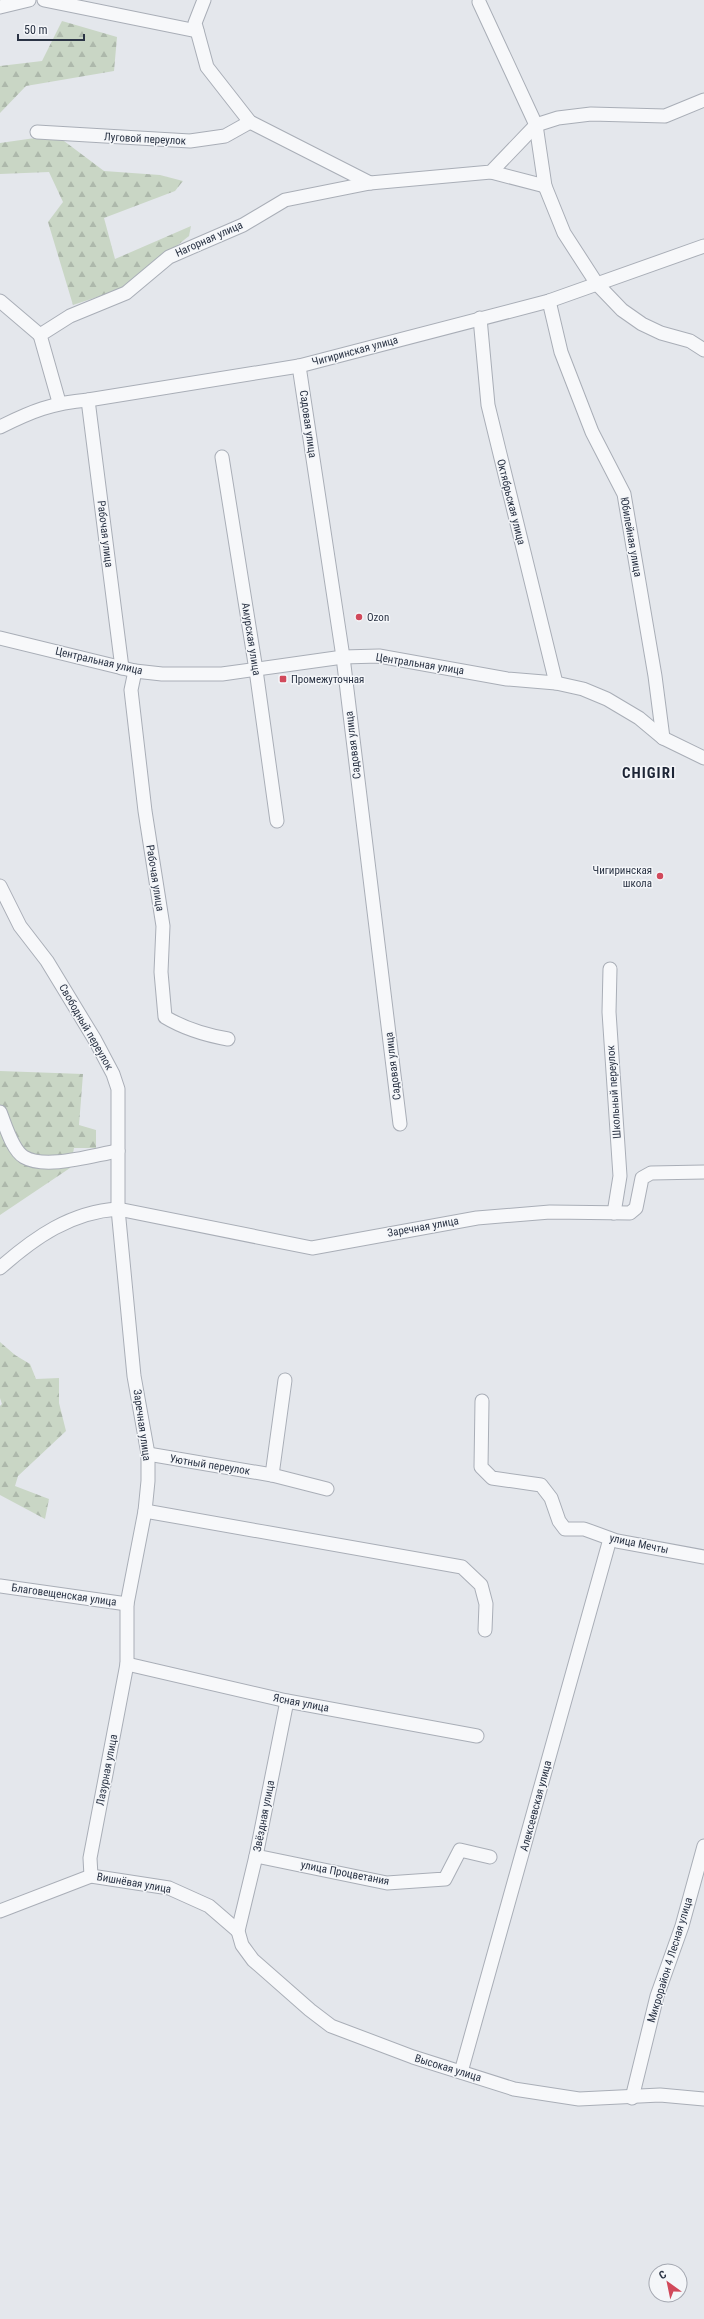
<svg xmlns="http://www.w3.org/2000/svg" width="704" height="2319" viewBox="0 0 704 2319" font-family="'Roboto Condensed',sans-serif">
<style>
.forest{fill:url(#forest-firs)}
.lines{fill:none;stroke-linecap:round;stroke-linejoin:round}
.minor-casing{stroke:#a9aeb7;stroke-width:15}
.minor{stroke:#f7f8fa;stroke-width:13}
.poi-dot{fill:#d1495b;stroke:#f4f6f9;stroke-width:1.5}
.labels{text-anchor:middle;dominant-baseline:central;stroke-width:3;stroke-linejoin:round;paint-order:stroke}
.street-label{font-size:11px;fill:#2b3445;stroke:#f4f6f9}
.poi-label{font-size:11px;fill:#2b3445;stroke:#f4f6f9;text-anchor:start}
.district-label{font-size:15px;font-weight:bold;letter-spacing:1px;fill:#1d2536;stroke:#f4f6f9}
</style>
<defs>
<pattern id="forest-firs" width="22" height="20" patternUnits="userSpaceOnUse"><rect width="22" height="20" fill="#c9d6c5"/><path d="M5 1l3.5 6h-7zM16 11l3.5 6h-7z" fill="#adb8ab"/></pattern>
</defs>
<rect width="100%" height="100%" fill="#e4e7ec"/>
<g class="forest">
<polygon points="62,21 117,37 114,71 26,86 0,113 0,66 42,61"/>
<polygon points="56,135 104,171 160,175 183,181 175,191 104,218 115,259 191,226 189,236 124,288 73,305 48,222 63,202 49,172 0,174 0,143"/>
<polygon points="0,1071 83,1074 79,1125 96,1130 96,1148 74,1148 70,1168 0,1215"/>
<polygon points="0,1342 15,1355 30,1364 36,1379 59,1378 59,1403 66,1431 18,1476 15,1486 49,1499 45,1519 0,1495 0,1406 2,1404 0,1398"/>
</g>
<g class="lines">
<g class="minor-casing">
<g id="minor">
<polyline points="44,0 197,31"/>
<polyline points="204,0 195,23 207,67 250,122 370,183"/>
<polyline points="479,2 536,125 545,186 564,233 597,284 622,310 642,324 661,333 690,341 704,350"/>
<polyline points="0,7 29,0"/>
<polyline points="37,132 190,141 225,136 250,122"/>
<polyline points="491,172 545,186"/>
<polyline points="0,301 40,335"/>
<polyline points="549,301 561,352 592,432 624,494 655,676 663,738"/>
<polyline points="480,318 488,405 556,683"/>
<polyline points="299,366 343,657 400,1124"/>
<polyline points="88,400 122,668"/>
<polyline points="59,402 40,335 70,316 126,293 169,257 243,225 285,200 370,183 491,172 536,125 558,118 591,114 665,116 704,100"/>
<path d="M0,427C32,411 52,403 88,400L299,366L549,301L704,246"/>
<polyline points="222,457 256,670 277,821"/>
<polyline points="0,638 135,671 162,674 222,674 343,657 379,656 507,679 556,683 583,689 607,699 639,718 663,738 704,758"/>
<path d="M135,671L131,690L145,811L163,926L161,972L165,1017C185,1029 205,1035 228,1039"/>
<polyline points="0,886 20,926 47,961 95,1040 113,1074 118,1089 118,1209 134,1376 148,1454 148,1481 145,1511 127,1604 127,1664 90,1858 91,1876"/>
<polyline points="610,969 609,1012 620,1176 614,1213"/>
<path d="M0,1112C5,1124 12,1150 24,1157C46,1170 93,1155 118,1151"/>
<path d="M0,1268C35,1237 71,1212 118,1209L312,1248L477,1218L550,1212L630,1213L636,1208L642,1178L651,1173L704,1172"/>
<polyline points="482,1401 481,1467 492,1478 541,1485 551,1498 559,1521 565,1529 584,1529 617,1541 704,1557"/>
<polyline points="148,1454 272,1475 327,1489"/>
<polyline points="272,1475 285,1380"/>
<polyline points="145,1511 462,1567 481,1585 486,1604 485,1630"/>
<polyline points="0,1586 127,1604"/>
<polyline points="127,1664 287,1701 477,1736"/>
<polyline points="287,1701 256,1856 238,1931 242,1945 253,1960 310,2010 331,2026 413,2057 514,2089 579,2099 660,2095 704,2099"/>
<polyline points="256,1856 387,1883 445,1879 460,1850 490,1857"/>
<polyline points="0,1911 91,1876 169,1888 209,1906 238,1931"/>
<polyline points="461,2072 610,1539"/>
<polyline points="632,2098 657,1996 682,1926 704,1846"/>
</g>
</g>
<use href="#minor" class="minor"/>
</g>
<g class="poi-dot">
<circle cx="359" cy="617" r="4"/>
<rect x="279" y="675" width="8" height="8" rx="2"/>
<circle cx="660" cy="876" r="4"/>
</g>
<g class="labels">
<g class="street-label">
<text transform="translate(145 139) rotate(3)">Луговой переулок</text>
<text transform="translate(209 239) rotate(-24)">Нагорная улица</text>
<text transform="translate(355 351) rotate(-15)">Чигиринская улица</text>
<text transform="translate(308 424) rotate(82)">Садовая улица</text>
<text transform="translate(511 502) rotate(76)">Октябрьская улица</text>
<text transform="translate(105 534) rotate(83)">Рабочая улица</text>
<text transform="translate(631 537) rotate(80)">Юбилейная улица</text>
<text transform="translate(251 639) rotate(81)">Амурская улица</text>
<text transform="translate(99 661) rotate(13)">Центральная улица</text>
<text transform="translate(420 664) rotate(9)">Центральная улица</text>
<text transform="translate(353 745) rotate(-97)">Садовая улица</text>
<text transform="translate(155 878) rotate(81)">Рабочая улица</text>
<text transform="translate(86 1027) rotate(60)">Свободный переулок</text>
<text transform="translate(393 1066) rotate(-97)">Садовая улица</text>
<text transform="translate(614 1092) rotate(-94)">Школьный переулок</text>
<text transform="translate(423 1227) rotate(-10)">Заречная улица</text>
<text transform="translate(142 1425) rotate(82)">Заречная улица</text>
<text transform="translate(210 1465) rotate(9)">Уютный переулок</text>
<text transform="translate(639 1544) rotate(12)">улица Мечты</text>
<text transform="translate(64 1595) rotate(8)">Благовещенская улица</text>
<text transform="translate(301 1703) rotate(11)">Ясная улица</text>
<text transform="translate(107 1770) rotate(-79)">Лазурная улица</text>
<text transform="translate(536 1806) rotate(-75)">Алексеевская улица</text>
<text transform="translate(264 1816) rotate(-79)">Звёздная улица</text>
<text transform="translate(345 1873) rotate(11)">улица Процветания</text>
<text transform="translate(134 1883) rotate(10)">Вишнёвая улица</text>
<text transform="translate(670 1960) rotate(-73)">Микрорайон 4 Лесная улица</text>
<text transform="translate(448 2068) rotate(17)">Высокая улица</text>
</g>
<g class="poi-label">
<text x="367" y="617">Ozon</text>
<text x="291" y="679">Промежуточная</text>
<text x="652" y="870" text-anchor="end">Чигиринская<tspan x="652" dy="13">школа</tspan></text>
</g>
<g class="district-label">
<text x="649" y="773">CHIGIRI</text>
</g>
</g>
<g transform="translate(668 2283) rotate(327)"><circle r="19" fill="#f4f6f9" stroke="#a4a8b1"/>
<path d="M0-3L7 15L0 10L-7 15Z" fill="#d1495b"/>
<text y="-6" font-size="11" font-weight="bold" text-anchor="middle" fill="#2b3445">С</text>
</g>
<path d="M18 34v6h66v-6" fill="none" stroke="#2b3445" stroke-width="2"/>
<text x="24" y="34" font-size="12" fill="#2b3445" stroke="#f4f6f9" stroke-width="3" paint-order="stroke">50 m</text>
</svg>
